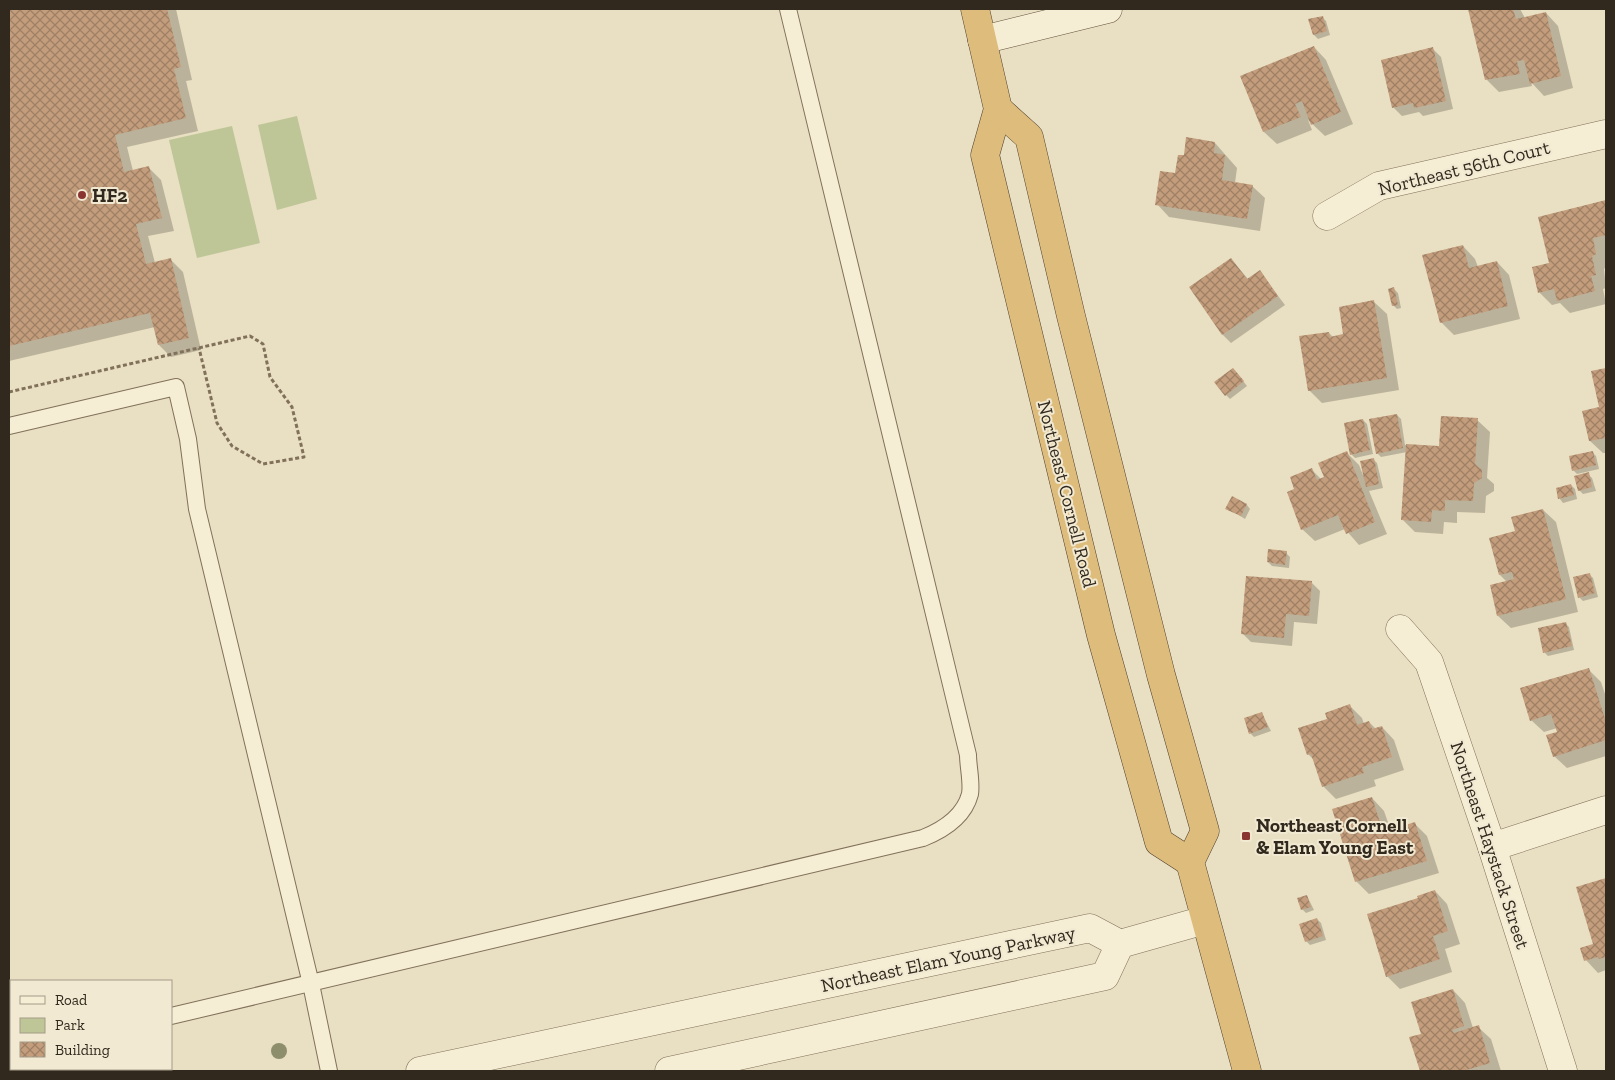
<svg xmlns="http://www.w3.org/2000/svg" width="1615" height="1080" viewBox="0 0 1615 1080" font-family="'Zilla Slab',serif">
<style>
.park{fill:#bec697}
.shadow{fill:#0003}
.building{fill:url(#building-cross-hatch)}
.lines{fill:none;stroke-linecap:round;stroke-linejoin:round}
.service-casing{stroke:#81715b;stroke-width:18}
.minor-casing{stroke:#81715b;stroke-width:29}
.tertiary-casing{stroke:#81715b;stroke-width:29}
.secondary-casing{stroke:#63523e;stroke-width:29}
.trunk-casing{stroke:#4f3f2f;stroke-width:29}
.path{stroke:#81715b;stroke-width:3;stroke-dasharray:4 2.5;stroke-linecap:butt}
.service{stroke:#f5edd4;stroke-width:16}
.minor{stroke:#f5edd4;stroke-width:28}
.tertiary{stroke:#f5edd4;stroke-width:28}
.secondary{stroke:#f5edd4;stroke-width:28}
.trunk{stroke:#ddbc7c;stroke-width:28}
.tree{fill:#8d8f6c}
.poi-dot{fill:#8a3531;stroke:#f1e9d1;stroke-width:2}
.labels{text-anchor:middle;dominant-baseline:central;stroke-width:4;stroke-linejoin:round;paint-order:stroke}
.street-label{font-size:19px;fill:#32291e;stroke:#f1e9d1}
.poi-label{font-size:19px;font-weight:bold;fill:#32291e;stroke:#f1e9d1;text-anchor:start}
</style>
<defs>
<pattern id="building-cross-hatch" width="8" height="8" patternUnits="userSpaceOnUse" patternTransform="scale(1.25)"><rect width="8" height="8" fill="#c39d7c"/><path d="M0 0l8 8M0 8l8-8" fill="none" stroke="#9f8065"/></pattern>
</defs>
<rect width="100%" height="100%" fill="#e9dfc2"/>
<g class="park">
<polygon points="297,116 317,199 277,210 258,125"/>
<polygon points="232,126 260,243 197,258 169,140"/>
</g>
<g class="shadow">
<polygon points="9,9 176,9 192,80 186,81 198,131 127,147 133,171 149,168 161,180 174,231 148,236 155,263 171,260 183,272 201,350 171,357 159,345 155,327 9,361"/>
<polygon points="1470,9 1520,9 1525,18 1546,13 1558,26 1573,88 1544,96 1531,82 1532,86 1499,92 1487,80"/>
<polygon points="1322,17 1326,21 1330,35 1318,39 1314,35"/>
<polygon points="1314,47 1326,60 1353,124 1325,136 1308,120 1312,130 1277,144 1264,132 1242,77"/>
<polygon points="1432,48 1441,57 1453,109 1423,116 1419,112 1402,116 1393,107"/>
<polygon points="1215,143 1237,168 1235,183 1252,186 1265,198 1260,231 1169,217 1157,204 1185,157"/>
<polygon points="1606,202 1606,267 1604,269 1606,288 1603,289 1606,304 1570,313 1560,303 1552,305 1539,292 1551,264"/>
<polygon points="1463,246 1475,259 1478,267 1497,262 1509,275 1520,319 1454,335 1441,322"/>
<polygon points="1231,259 1248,279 1260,272 1285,305 1231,343 1222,334"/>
<polygon points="1394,289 1398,293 1401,308 1397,309 1393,305"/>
<polygon points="1374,302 1387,314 1399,390 1322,403 1309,390 1329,333 1333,337 1345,335"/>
<polygon points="1606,369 1606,453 1603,453 1590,441 1584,412 1601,408 1593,372"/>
<polygon points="1237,373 1247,386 1230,399 1226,395"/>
<polygon points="1397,415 1401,419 1405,445 1441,447 1477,420 1490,432 1487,478 1494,484 1494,491 1486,496 1485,513 1457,512 1457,523 1444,522 1443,534 1415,532 1403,520 1407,452 1381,457 1377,453"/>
<polygon points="1363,420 1367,424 1373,454 1355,458 1351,454"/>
<polygon points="1592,452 1596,456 1599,469 1577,474 1573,470"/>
<polygon points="1347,453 1359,465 1363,475 1373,459 1377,463 1383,488 1369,491 1387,534 1359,545 1345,529 1315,541 1302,529 1296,490 1312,470 1322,480"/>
<polygon points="1588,474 1592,478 1596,491 1583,494 1579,490"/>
<polygon points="1571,485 1575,489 1577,499 1563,503 1560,499 1557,489"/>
<polygon points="1247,505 1250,509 1245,519 1227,508"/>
<polygon points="1543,510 1556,522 1578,612 1511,628 1498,616 1507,582 1500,575 1517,532"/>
<polygon points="1286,553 1290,557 1289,568 1272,566 1268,562"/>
<polygon points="1589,574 1593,578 1598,597 1583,601 1579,597"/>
<polygon points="1312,583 1320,591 1317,624 1294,622 1292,646 1251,642 1243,634"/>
<polygon points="1565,623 1569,627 1574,650 1548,656 1544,652"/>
<polygon points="1589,670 1601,682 1606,697 1606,756 1567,768 1554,756 1558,733 1557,728 1544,732 1531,720"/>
<polygon points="1350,706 1362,718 1364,724 1369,722 1376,729 1382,727 1394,740 1404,770 1374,780 1376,786 1336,799 1324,787 1315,761 1308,754 1328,720"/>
<polygon points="1262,714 1271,731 1254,737 1250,733"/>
<polygon points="1372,798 1384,811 1391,831 1415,824 1427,836 1439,873 1369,894 1356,881"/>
<polygon points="1606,879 1606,970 1598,973 1586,960 1595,945 1577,888"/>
<polygon points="1435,891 1447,904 1460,944 1445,949 1452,972 1400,989 1387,976 1420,899"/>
<polygon points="1307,896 1314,910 1306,913 1302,909"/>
<polygon points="1317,919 1321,923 1326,940 1310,945 1306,941"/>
<polygon points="1453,990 1465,1003 1473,1028 1478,1027 1491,1039 1501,1071 1421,1071 1411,1038 1423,1035"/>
</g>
<g class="building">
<polygon points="9,9 167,9 181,67 174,69 186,118 115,135 124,172 149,166 162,218 136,224 146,264 171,258 189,338 158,345 150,313 9,346"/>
<polygon points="1468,9 1513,9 1516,19 1546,12 1561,76 1530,84 1524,60 1517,61 1520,74 1485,80"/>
<polygon points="1323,16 1327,31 1313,35 1308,19"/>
<polygon points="1314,46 1341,112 1311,125 1302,101 1295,104 1301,117 1263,132 1240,76"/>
<polygon points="1433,47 1446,101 1414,108 1413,103 1392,108 1381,60"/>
<polygon points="1186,137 1215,142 1214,153 1225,155 1222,180 1253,185 1247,219 1155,205 1160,171 1175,173 1178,155 1184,155"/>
<polygon points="1606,200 1606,235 1593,238 1596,254 1592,256 1596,275 1591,276 1595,291 1557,301 1554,289 1538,293 1532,267 1549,263 1538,217"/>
<polygon points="1463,245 1469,268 1497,261 1508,306 1440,323 1422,255"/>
<polygon points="1231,258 1247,279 1260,270 1278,296 1222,335 1189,287"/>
<polygon points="1394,287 1398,305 1392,306 1388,289"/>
<polygon points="1374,300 1387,378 1308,391 1299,336 1329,332 1330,337 1343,334 1339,307"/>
<polygon points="1233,368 1244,381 1225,396 1214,382"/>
<polygon points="1606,368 1606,438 1589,441 1582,411 1599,407 1591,371"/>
<polygon points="1397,414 1403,448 1376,454 1369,419"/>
<polygon points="1441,416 1478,418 1475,464 1482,470 1482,478 1474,483 1473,501 1445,500 1445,511 1432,510 1431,522 1401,520 1406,444 1439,446"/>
<polygon points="1363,419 1370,450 1350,455 1344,423"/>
<polygon points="1347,451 1375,522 1346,534 1338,515 1301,530 1287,492 1294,489 1290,477 1312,468 1317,480 1324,477 1318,463"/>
<polygon points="1593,451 1596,465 1572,471 1569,456"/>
<polygon points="1374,458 1379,484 1366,487 1360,461"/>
<polygon points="1589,472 1592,487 1578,491 1574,476"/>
<polygon points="1571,484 1574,495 1558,499 1556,488"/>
<polygon points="1232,496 1247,504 1241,516 1225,509"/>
<polygon points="1543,509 1566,599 1497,616 1490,585 1514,579 1512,572 1499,575 1489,538 1515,531 1511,517"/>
<polygon points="1268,549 1287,551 1285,565 1267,562"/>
<polygon points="1590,573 1595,593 1578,598 1573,577"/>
<polygon points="1246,576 1312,581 1309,616 1286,614 1284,638 1241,634"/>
<polygon points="1566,622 1572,646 1543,653 1538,628"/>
<polygon points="1589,668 1606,722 1606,740 1553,757 1546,735 1557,732 1551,714 1530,721 1520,688"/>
<polygon points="1350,704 1357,725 1369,721 1372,729 1382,726 1392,757 1362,767 1364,773 1322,787 1311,754 1307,755 1298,728 1327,719 1325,713"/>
<polygon points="1262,712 1268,727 1249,734 1244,718"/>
<polygon points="1372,797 1383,832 1415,822 1427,861 1355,882 1332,809"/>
<polygon points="1606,878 1606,957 1599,959 1598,957 1584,961 1580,948 1593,944 1576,887"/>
<polygon points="1435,890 1448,931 1433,936 1440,959 1386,977 1367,914 1418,898 1417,896"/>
<polygon points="1307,895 1311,907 1301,910 1297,898"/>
<polygon points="1317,918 1323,936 1305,942 1299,924"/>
<polygon points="1453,989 1464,1026 1452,1030 1454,1033 1479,1025 1490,1063 1463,1071 1420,1071 1409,1037 1421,1034 1411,1002"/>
</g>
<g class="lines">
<g class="service-casing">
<g id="service">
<polyline points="9,426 176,387 188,439 197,509 311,984 329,1071"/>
<path d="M171,1016L923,838C943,830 964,817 970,794C972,783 968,766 968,755L788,9"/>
<polyline points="9,1055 11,1054"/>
</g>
</g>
<g class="minor-casing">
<g id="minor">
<polyline points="1327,216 1379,186 1606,134"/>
<polyline points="1400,629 1429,662 1492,847 1563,1071"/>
<polyline points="1492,847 1606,810"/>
</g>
</g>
<g class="tertiary-casing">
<g id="tertiary">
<polyline points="1120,944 1205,920"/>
<polyline points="420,1071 1090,928 1120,944"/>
<polyline points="669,1071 1105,976 1120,944"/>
</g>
</g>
<g class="secondary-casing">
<polyline id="secondary" points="982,40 1108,9"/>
</g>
<g class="trunk-casing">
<g id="trunk">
<polyline points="975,9 998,109 985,155 1101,635 1159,842 1190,862"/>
<polyline points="998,109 1029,137 1071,316 1161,675 1205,831 1190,862 1247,1071"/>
</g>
</g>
<polyline class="path" points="9,392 250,336 263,344 270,377 292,407 304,457 263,464 232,446 217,423 199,348"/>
<use href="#service" class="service"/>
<use href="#minor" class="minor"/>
<use href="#tertiary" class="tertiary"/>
<use href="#secondary" class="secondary"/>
<use href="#trunk" class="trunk"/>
</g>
<circle class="tree" cx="279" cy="1051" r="8"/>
<g class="poi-dot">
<circle cx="82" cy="195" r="5"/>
<rect x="1241" y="831" width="10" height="10" rx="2.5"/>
</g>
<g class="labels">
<g class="street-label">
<text transform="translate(1464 168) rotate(-14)">Northeast 56th Court</text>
<text transform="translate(1067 494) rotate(76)">Northeast Cornell Road</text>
<text transform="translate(1490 845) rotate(72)">Northeast Haystack Street</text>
<text transform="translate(948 959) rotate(-12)">Northeast Elam Young Parkway</text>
</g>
<g class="poi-label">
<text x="92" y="195">HF2</text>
<text x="1256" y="825">Northeast Cornell<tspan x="1256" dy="22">&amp; Elam Young East</tspan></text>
</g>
</g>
<rect width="1615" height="1080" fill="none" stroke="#32291e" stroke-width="20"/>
<rect x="10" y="980" width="162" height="90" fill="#f1e9d1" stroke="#a59c89"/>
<rect x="20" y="996" width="25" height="8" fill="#f5edd4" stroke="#a59c89"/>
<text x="55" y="1005" font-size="15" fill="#32291e">Road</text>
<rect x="20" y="1018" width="25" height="15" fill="#bec697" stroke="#a59c89"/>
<text x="55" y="1030" font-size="15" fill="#32291e">Park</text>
<rect x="20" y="1042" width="25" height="15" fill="url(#building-cross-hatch)" stroke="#a59c89"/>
<text x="55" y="1055" font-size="15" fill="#32291e">Building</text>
</svg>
